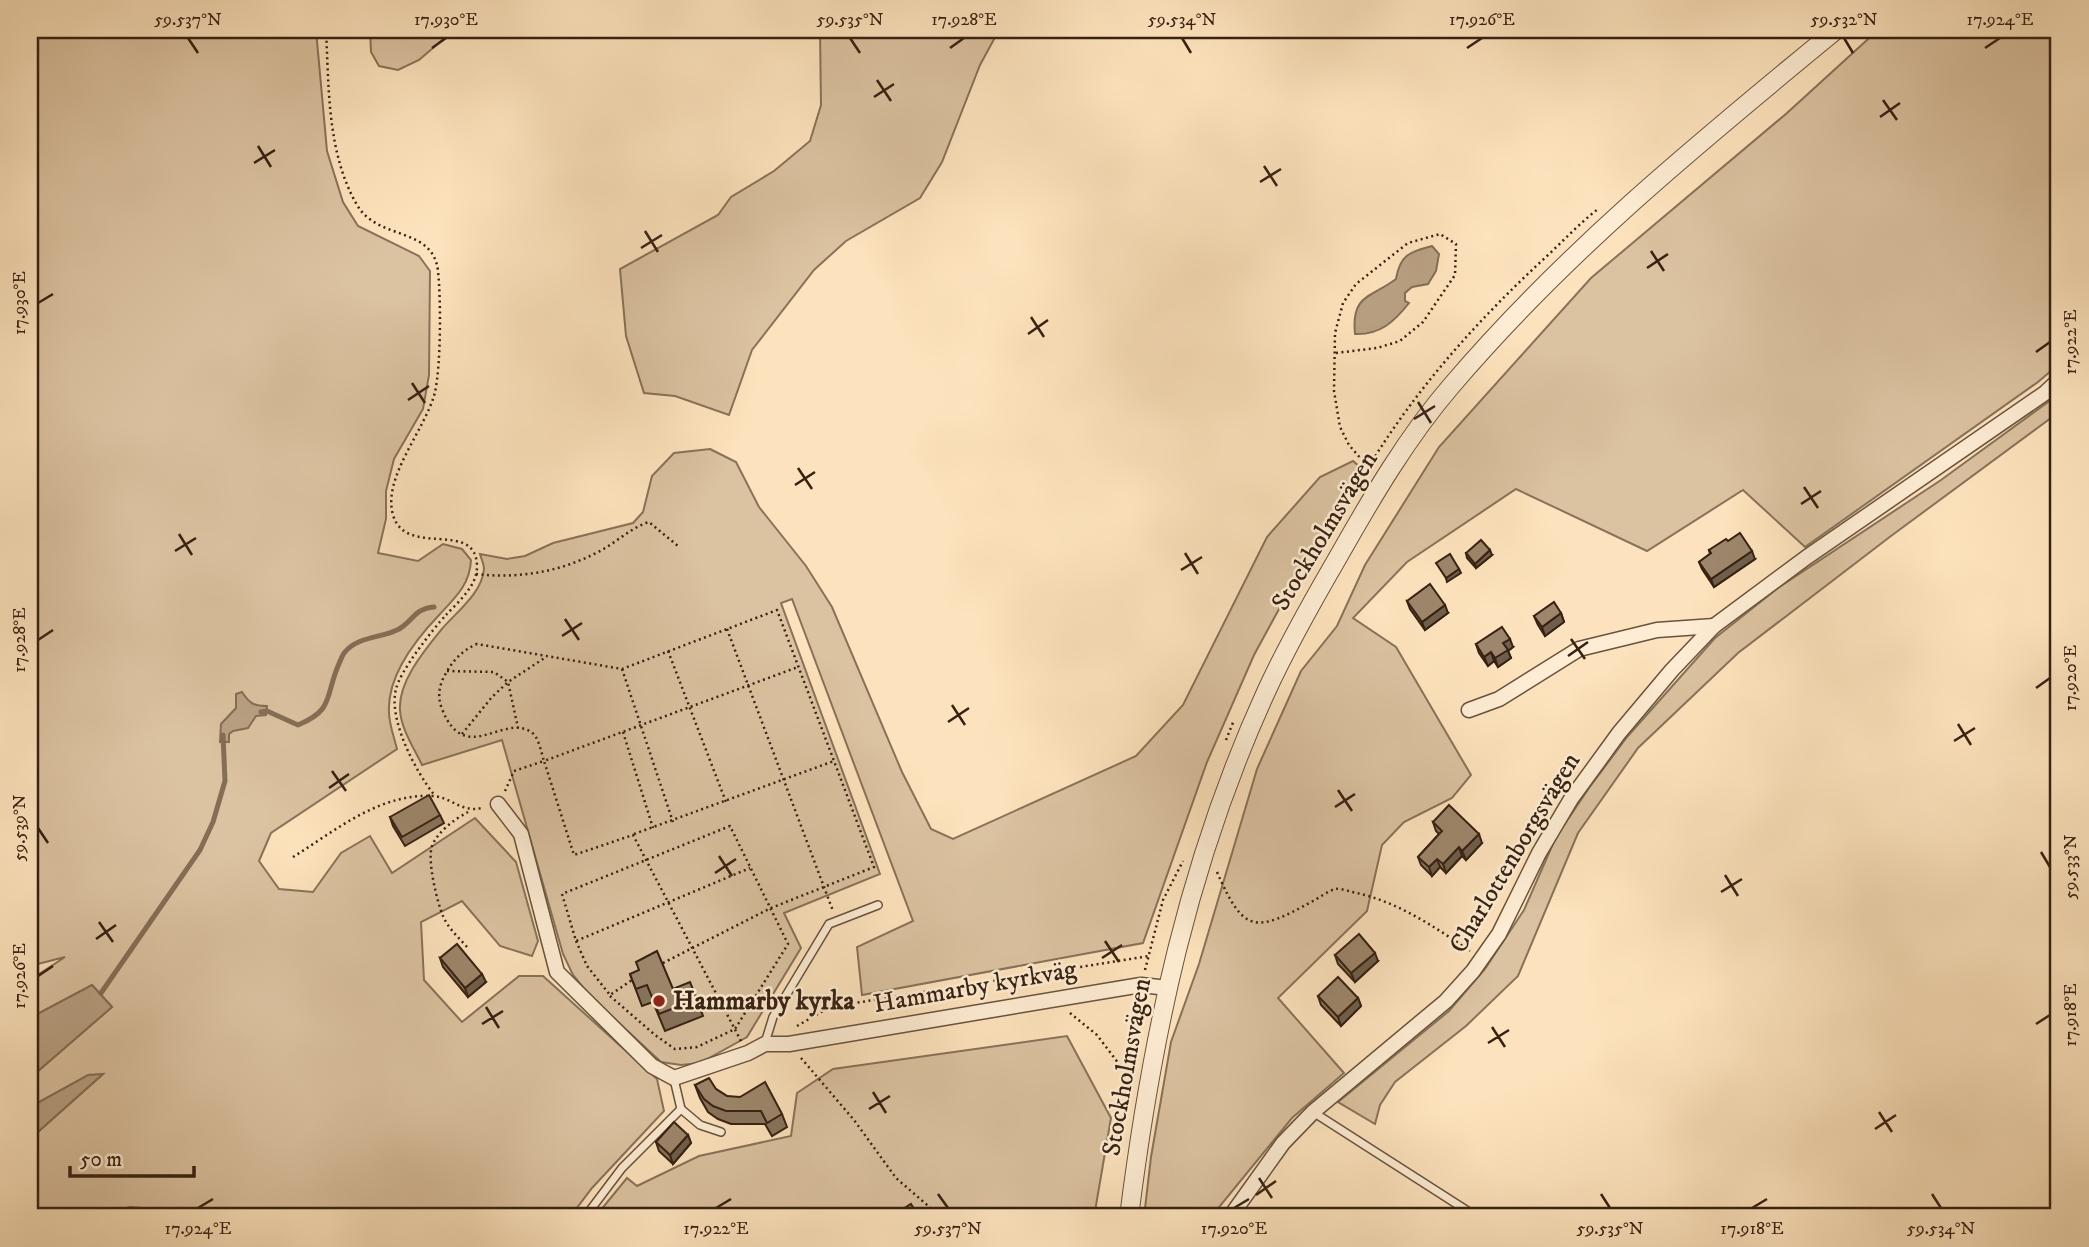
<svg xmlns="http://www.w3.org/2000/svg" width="2089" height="1247" viewBox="0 0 2089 1247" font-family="'IM FELL DW Pica',serif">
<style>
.green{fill:#dbc2a0;stroke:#887259;stroke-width:2}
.water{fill:#b9a183;stroke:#856e56;stroke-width:2}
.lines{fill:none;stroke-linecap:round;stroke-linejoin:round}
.stream{stroke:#856e56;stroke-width:5}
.service-casing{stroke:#68523d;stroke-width:10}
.minor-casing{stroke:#68523d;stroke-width:17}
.tertiary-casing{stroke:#68523d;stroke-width:20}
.path{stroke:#362112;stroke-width:2.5;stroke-dasharray:2 3.5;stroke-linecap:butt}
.service{stroke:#feedd4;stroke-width:7}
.minor{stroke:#feedd4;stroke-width:14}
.tertiary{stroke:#feedd4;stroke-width:18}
.wall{fill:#87735c;stroke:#362112;stroke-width:2}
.shaded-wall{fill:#6e5e4b;stroke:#362112;stroke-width:2}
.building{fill:#9d866b;stroke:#362112;stroke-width:2}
.ticks{fill:none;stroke:#362112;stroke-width:2.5}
.poi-dot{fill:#8f2418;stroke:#feedd4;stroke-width:2.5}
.labels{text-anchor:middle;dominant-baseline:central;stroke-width:5;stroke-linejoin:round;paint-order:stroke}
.street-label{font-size:26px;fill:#362112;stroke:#feedd4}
.poi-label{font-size:26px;font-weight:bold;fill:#362112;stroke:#feedd4;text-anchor:start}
.neatline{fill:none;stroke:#362112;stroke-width:2.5}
.ticks-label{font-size:18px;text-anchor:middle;fill:#362112}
</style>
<rect width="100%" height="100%" fill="#fde3bd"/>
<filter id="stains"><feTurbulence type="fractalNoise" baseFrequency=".00286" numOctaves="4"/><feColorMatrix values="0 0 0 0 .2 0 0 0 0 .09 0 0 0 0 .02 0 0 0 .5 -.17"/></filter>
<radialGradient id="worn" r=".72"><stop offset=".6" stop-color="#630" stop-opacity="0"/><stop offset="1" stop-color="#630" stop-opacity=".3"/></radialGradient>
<g class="green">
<path d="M30,30H316L327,151L343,202L358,226L419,256L430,271L429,375L423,409L394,459L386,491V519L378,553L418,561L443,544L462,549L471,560C470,584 456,597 440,614C416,639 387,676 389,712C389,724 394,737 397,749L271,833L259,861L279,889L313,892L341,853L370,836L392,873L475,818L516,862L538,941L532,956L500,946L462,901L421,922L424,980L462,1022L519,976H543L657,1079L664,1111L592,1188L570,1217H124L143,1208L130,1207L91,1217H47L30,1200V1139L102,1075L88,1076L30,1107V1078L112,1007L92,985L30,1018V980L65,957L30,966Z"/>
<polygon points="370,30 454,30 419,60 398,70 379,66 371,52"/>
<polygon points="820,30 999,30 980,65 942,162 920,198 846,241 814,270 752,350 729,415 675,396 644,393 626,336 620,269 718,215 731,197 774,171 810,141 821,105"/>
<polygon points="1878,30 2059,30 2059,364 2038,382 1805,547 1743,490 1647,551 1516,489 1407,562 1353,618 1396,647 1471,775 1452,798 1404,822 1382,845 1367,911 1278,998 1344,1073 1292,1118 1211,1217 1144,1217 1151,1157 1171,1042 1199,964 1257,769 1301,671 1337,626 1365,565 1439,447 1591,278 1787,113"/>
<polygon points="2059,394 2059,412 1891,536 1738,653 1638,748 1578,833 1518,976 1466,1026 1395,1082 1380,1105 1375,1124 1338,1102 1449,1011 1485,969 1524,910 1556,837 1589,788 1627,737 1715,638 1778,588 1941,480"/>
<path d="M710,449L736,462L759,507L806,566L832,607L902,772L931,829L953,839L1136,756L1183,705L1267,537L1320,477L1353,461L1360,467L1322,530L1254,655L1207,762L1143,943L862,995L857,947L913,921L792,599L781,603L880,874L784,913L801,948L747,1037L700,1063L681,1065L661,1062L591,997L573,975L563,954L502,740L422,765C414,748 401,729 400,710C398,682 424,651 441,630C455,613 482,594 484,569C484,564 481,558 480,554L507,559L525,556L553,543L633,523L643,512L652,476L674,453Z"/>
<polygon points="1067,1036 1111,1118 1094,1217 595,1217 627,1178 637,1186 699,1156 791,1136 797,1093 833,1069"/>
</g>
<g class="water">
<path d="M1432,246L1439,254L1436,271L1428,284L1412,287L1405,293V301L1409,303C1394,322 1380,335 1355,334C1351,294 1371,298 1396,279C1400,255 1409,252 1432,246Z"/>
<path d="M242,692C250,704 254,706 267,706L266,715L256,716L248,728L233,731L229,734V742H220L221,724L236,708V694Z"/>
<polygon points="92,985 112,1007 30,1078 30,1018"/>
<polygon points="103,1074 30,1139 30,1107 88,1075"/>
</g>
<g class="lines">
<g class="stream">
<polyline points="30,41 33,30"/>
<path d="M261,712L267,711L298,725C334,710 325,697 338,666C340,662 342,655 345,652C358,636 383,638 399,629C414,620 414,609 434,607"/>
<polyline points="101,993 200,850 213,822 225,781 223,735"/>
</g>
<g class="service-casing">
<g id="service">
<polyline points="765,1043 773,1017 829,924 878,905"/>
<polyline points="681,1109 700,1125 721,1132"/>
<polyline points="1313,1112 1477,1217"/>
<polyline points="585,1217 622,1168 681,1109 674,1079"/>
</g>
</g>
<g class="minor-casing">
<g id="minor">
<polyline points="1469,710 1499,699 1579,649 1657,630 1714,626"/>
<polyline points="498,804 521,834 557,972 652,1066 674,1078 748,1053 765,1044 789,1044 1141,985 1168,988"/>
<polyline points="1230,1217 1283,1143 1313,1112 1446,1001 1473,971 1499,934 1539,853 1571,799 1619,733 1672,670 1714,626 1807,557 2045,393 2059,380"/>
</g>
</g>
<g class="tertiary-casing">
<path id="tertiary" d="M1129,1217C1152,1034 1189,860 1266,692C1287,646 1312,602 1337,559C1371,499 1407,437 1452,385C1566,251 1701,141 1836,30"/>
</g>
<g class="path">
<path d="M326,30C329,88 327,153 357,205C378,241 433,226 438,271C441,300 441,364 435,392C426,429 382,477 393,515C406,559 477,518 477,567C477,586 458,602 446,615C433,629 400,671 396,689C388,720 416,772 435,796"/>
<polyline points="1336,353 1377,348 1400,341 1423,322 1455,275 1456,244 1440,234 1408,243 1356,284 1343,303 1335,333 1334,391 1340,427 1349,445 1368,467"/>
<path d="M1353,494C1402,404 1472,325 1547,256C1564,240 1580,223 1598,209"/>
<path d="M476,574C518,579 560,572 598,552C616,543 630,528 649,522L678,546"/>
<polyline points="727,629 833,911"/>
<polyline points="668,651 726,802"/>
<polyline points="622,669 673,822"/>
<polyline points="447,671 494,672 508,682 518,728"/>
<polyline points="623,732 653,828"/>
<polyline points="462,734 492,697 508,682 546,657"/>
<polyline points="1226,740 1234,720"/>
<path d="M505,791L514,771L544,761C541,752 539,737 531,732C503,713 465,767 442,709C437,696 439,685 446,673C454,659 463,650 477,644L622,669L777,610L874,867L771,908L659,965"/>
<polyline points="634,834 834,761"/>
<path d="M293,857C335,831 378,794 431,796C451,796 460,813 482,808"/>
<path d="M1217,872C1244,934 1255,933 1313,901C1319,898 1329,890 1336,889C1340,888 1348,891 1352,892C1395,900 1435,927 1470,951"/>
<polyline points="576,941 587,966 610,995 635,978"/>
<path d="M467,947C458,937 448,928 443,916C437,902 427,860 432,846C438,831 455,819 468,812"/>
<polyline points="1145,970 1163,900 1183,861"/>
<polyline points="610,996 655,1035 675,1049 697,1047 735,1029 788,944 730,826 562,894 576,941 750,868"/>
<polyline points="1070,1013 1097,1035 1131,1080"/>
<polyline points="797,1026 830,1007 1149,956"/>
<polyline points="741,1041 633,835 574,855 544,761 798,667"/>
<polyline points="1136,1053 1134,1011 1137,1000"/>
<polyline points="801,1058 854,1120 896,1178 934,1211"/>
</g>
<use href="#service" class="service"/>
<use href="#minor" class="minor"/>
<use href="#tertiary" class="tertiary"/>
</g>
<g class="wall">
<polygon points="1709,550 1755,559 1714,587 1702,569 1699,562 1710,554"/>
<polygon points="1466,553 1492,555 1476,568 1467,558"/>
<polygon points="1407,601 1448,613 1425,630 1410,609"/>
<polygon points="1561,613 1564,622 1545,636 1538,625 1534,616"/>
<polygon points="1476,644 1513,647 1508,651 1511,658 1498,667 1494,661 1488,666 1479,653"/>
<polygon points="440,815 444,823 405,846 393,826 390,817"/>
<polygon points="1433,822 1482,843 1466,860 1462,856 1446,873 1440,867 1432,876 1421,865 1418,857 1439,834 1436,831"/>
<polygon points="1335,955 1378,961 1355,982 1338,964"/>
<polygon points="440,958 486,982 468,997 443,967"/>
<polygon points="639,971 673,989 697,999 703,1016 665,1031 653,1002 642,1006 630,974"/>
<polygon points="1318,996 1358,998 1361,1006 1341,1026 1321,1005"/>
<polygon points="695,1085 716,1089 727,1096 782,1114 787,1127 772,1136 765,1124 731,1124 718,1119 708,1112 700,1098"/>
<polygon points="688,1135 691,1143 673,1164 659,1151 656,1142"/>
</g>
<g class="shaded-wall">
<polygon points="1490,550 1492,555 1476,568 1475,564"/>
<polygon points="1752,551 1755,559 1714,587 1711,579"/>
<polygon points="1459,569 1461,573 1447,582 1446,578"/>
<polygon points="1445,605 1448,613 1425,630 1422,622"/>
<polygon points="1561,613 1564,622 1545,636 1542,627"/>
<polygon points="1510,639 1513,647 1508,651 1511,658 1498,667 1495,658 1503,643"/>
<polygon points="1491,652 1494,661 1488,666 1484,657"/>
<polygon points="1479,834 1482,843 1466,860 1462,851"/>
<polygon points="1459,847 1462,856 1446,873 1443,864"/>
<polygon points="1437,859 1440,867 1432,876 1429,867"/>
<polygon points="1375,953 1378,961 1355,982 1351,973"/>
<polygon points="482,974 486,982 468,997 465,988"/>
<polygon points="1358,998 1361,1006 1341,1026 1338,1017"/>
<polygon points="688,1135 691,1143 673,1164 670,1155"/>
</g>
<g class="building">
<polygon points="1740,533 1752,551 1711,579 1699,562 1711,553 1709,550 1726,539 1728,541"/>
<polygon points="1481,540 1490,550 1475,564 1466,553"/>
<polygon points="1450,554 1459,569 1446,578 1436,563"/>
<polygon points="1430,584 1445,605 1422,622 1407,601"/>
<polygon points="1554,602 1561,613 1542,627 1534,616"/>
<polygon points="1502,627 1510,639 1503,643 1508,650 1495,658 1491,652 1484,657 1476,644"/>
<polygon points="429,795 440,815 402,837 390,817"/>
<polygon points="1449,805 1479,834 1462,851 1459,847 1443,864 1437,859 1429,867 1418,857 1442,831 1433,822"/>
<polygon points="1359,934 1375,953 1351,973 1335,955"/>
<polygon points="457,944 482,974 465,988 440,958"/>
<polygon points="657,951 673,989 690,982 697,999 659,1014 647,985 636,989 630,974 639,970 636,962"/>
<polygon points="1338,977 1358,998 1338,1017 1318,996"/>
<polygon points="709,1078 716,1089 727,1096 740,1097 765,1082 782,1114 767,1123 761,1111 726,1111 713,1106 704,1099 695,1085"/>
<polygon points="674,1122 688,1135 670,1155 656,1142"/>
<polygon points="911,1204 919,1217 897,1217 895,1214"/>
</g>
<path class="ticks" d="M188,38L198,53M850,38L860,53M1182,38L1191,53M1844,38L1853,53M432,48L446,38M950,48L964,38M1467,48L1482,38M1985,48L2000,38M877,80L891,101M874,97L894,84M1883,100L1897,120M1880,117L1900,103M258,146L271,167M254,163L275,150M1264,166L1277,186M1260,182L1281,169M645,231L658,252M641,248L662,235M1651,251L1664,271M1647,268L1668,254M38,303L53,294M1031,317L1044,337M1028,334L1048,320M2036,352L2050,342M412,383L425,403M408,400L429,386M1418,402L1431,423M1414,419L1435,406M798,468L812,489M795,485L815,472M1804,487L1818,508M1801,504L1821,491M179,534L192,555M175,551L196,538M1185,553L1198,574M1181,570L1202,557M565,619L579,640M562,636L582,623M1571,639L1585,659M38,640L53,630M1568,656L1588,642M2036,688L2050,678M952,705L965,725M948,722L969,708M1958,724L1971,745M1954,741L1975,728M332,771L346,791M329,788L349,774M1338,790L1352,811M1335,807L1355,794M38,828L48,843M2041,852L2050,867M719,856L732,876M715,873L736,859M1725,875L1738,896M1721,892L1742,879M99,922L113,942M96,939L116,925M1105,941L1119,962M1102,958L1122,945M38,976L53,966M486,1007L499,1028M482,1024L503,1011M2036,1024L2050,1015M1492,1027L1505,1047M1488,1043L1509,1030M873,1092L886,1113M869,1109L890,1096M1879,1112L1892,1132M1875,1129L1896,1115M1259,1178L1272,1198M938,1194L948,1208M1601,1194L1610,1208M1932,1194L1941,1208M1256,1195L1276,1181M198,1208L213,1199M716,1208L731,1199M1234,1208L1249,1199M1752,1208L1767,1199"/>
<circle class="poi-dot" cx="659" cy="1001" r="7"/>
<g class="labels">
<g class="street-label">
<text transform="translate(1325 531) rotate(-59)">Stockholmsvägen</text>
<text transform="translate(1515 853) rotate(-59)">Charlottenborgsvägen</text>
<text transform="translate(975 987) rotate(-10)">Hammarby kyrkväg</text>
<text transform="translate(1127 1067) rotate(-80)">Stockholmsvägen</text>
</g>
<g class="poi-label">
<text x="673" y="1001">Hammarby kyrka</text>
</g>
</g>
<rect width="2089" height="1247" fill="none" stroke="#fde3bd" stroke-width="77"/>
<path d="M70 1166v10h124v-10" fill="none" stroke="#362112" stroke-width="3.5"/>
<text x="80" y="1166" font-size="21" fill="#362112" stroke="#feedd4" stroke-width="5" paint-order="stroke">50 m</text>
<rect x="38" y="38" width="2012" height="1170" class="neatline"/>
<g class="ticks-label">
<text x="188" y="25">59.537°N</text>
<text x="446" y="25">17.930°E</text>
<text x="850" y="25">59.535°N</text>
<text x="964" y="25">17.928°E</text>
<text x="1182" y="25">59.534°N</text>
<text x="1482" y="25">17.926°E</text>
<text x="1844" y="25">59.532°N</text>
<text x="2000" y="25">17.924°E</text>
<text transform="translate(19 303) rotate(-90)" y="6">17.930°E</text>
<text transform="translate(2070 342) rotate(-90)" y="6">17.922°E</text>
<text transform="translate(19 640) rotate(-90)" y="6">17.928°E</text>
<text transform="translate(2070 678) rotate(-90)" y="6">17.920°E</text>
<text transform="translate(19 828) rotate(-90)" y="6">59.539°N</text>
<text transform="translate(2070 867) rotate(-90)" y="6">59.533°N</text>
<text transform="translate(19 976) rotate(-90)" y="6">17.926°E</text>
<text transform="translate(2070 1015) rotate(-90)" y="6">17.918°E</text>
<text x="198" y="1234">17.924°E</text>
<text x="716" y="1234">17.922°E</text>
<text x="948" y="1234">59.537°N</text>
<text x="1234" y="1234">17.920°E</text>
<text x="1610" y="1234">59.535°N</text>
<text x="1752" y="1234">17.918°E</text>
<text x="1941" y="1234">59.534°N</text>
</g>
<rect width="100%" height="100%" filter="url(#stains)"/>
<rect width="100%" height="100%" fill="url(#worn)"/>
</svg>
